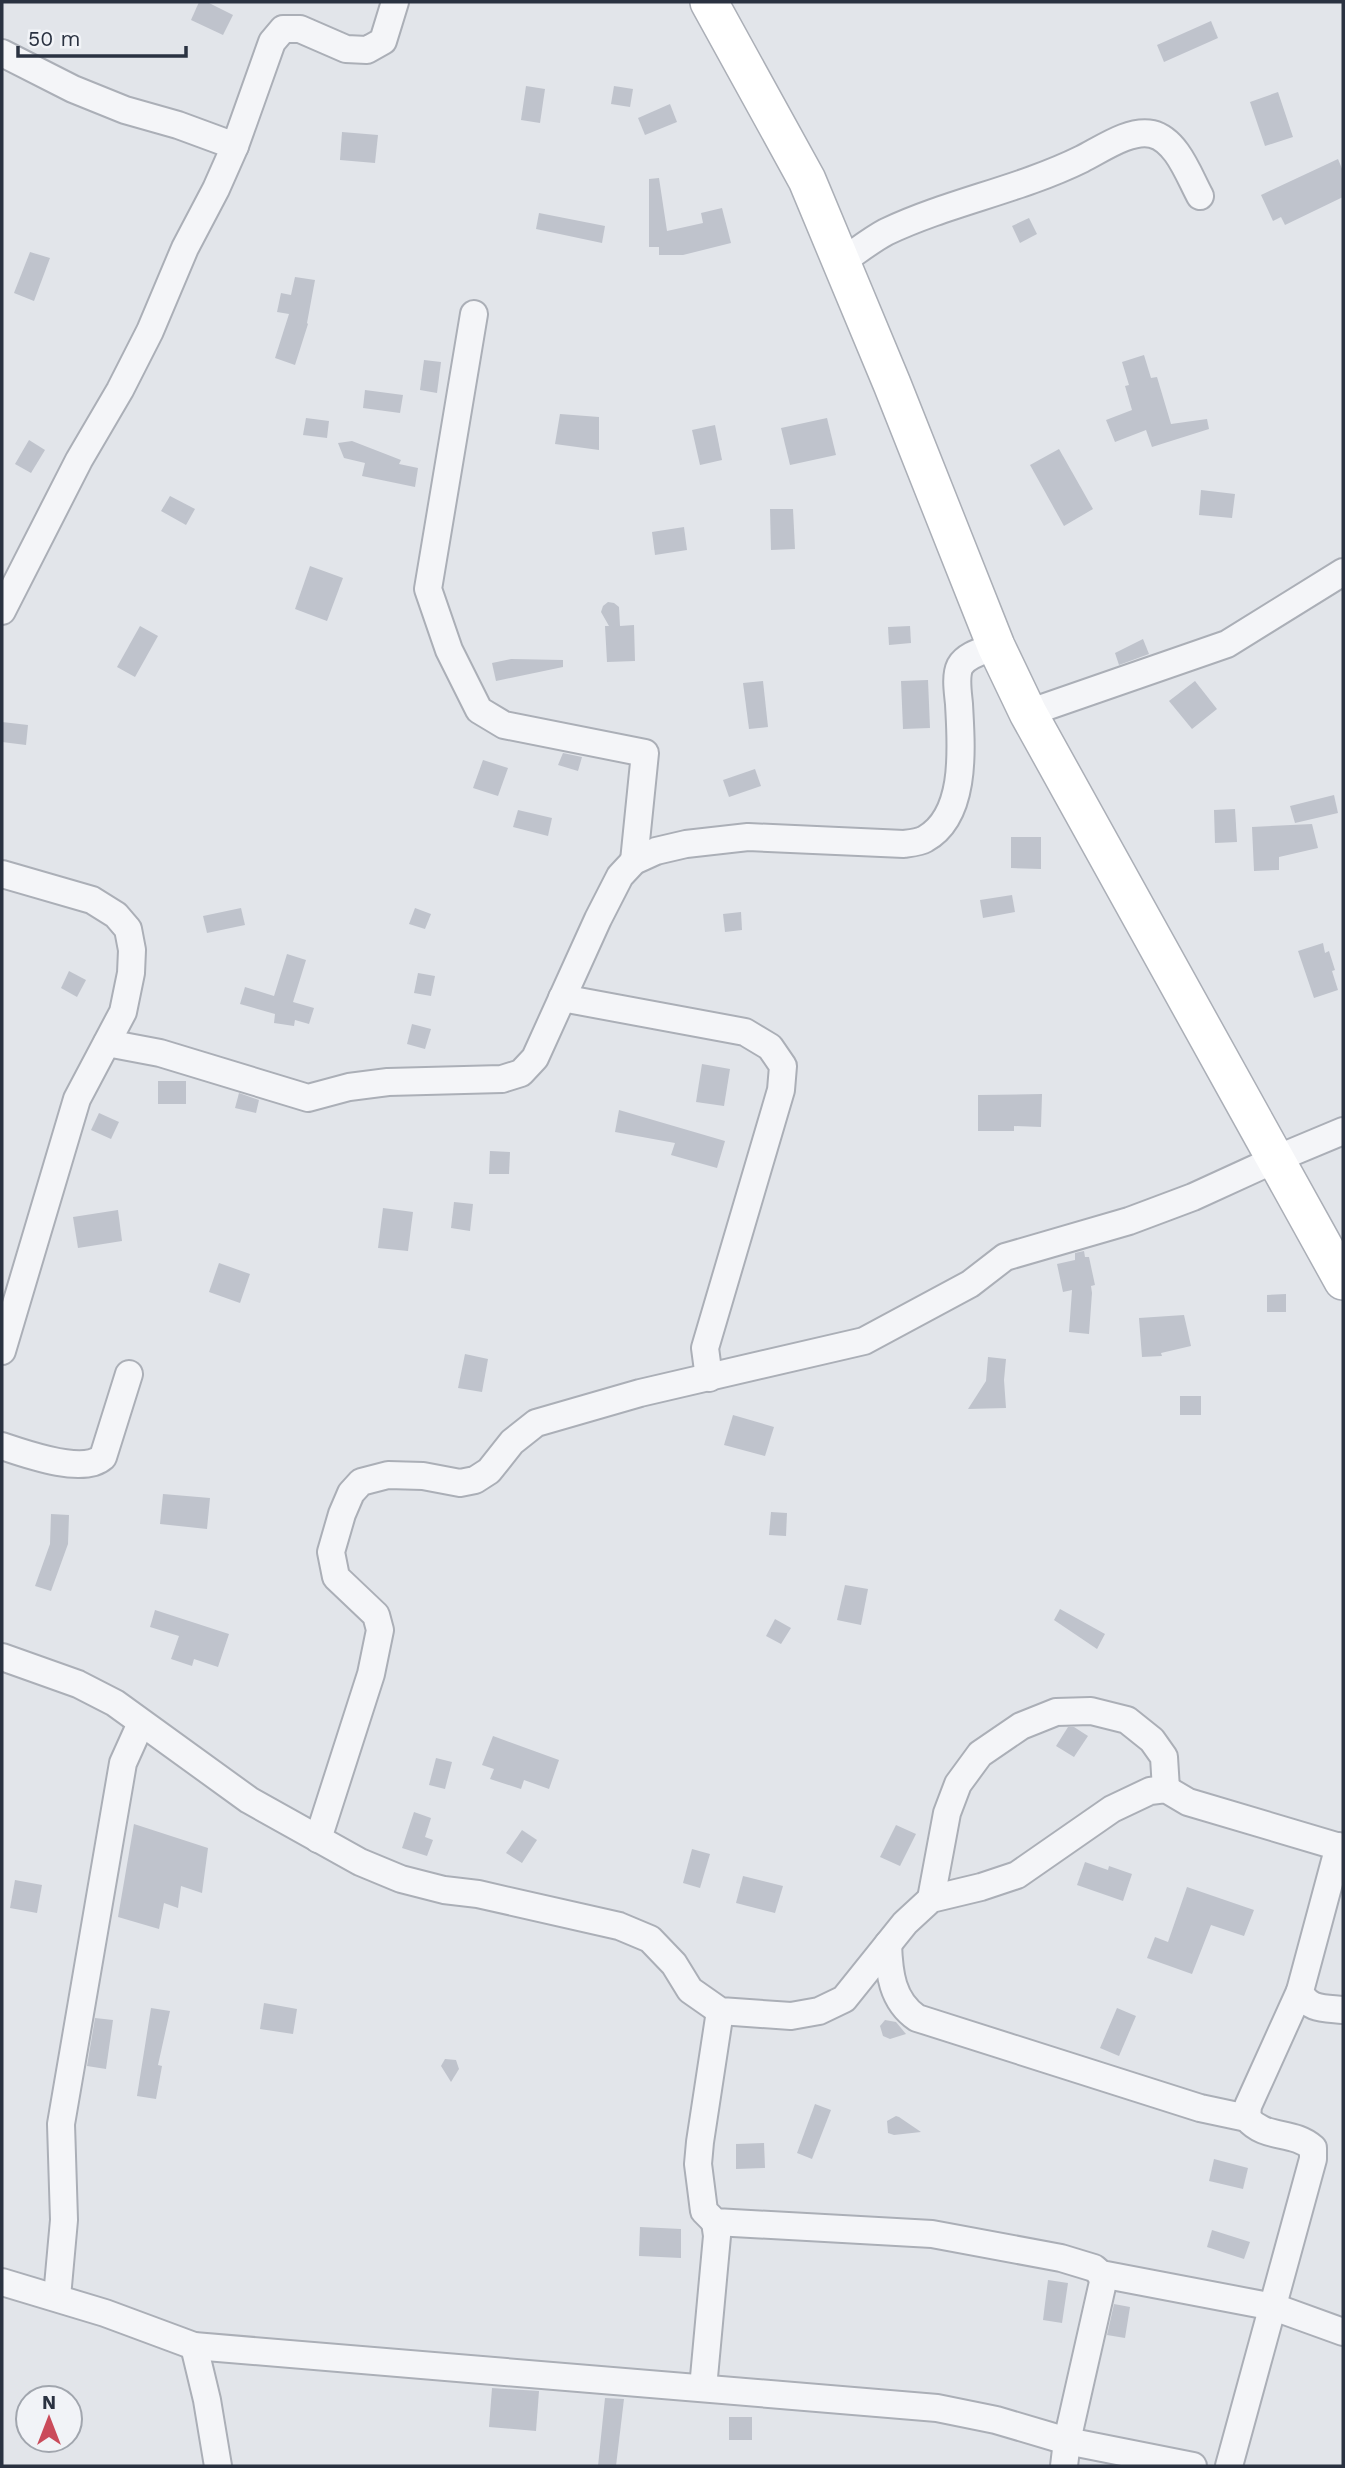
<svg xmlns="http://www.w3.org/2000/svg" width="1345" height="2468" viewBox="0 0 1345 2468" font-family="'Work Sans',sans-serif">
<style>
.building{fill:#bfc3cc}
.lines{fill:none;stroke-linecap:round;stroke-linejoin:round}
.street-casing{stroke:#abafb7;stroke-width:30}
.secondary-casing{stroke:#abafb7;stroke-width:40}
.street{stroke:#f4f5f8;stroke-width:26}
.secondary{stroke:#fff;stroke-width:37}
</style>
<rect width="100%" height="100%" fill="#e2e5ea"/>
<g class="building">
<polygon points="199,2 207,2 233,15 223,35 191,20"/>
<polygon points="1211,21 1218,38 1164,62 1157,45"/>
<polygon points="526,86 545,89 540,123 521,120"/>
<polygon points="614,86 633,89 630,107 611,104"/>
<polygon points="1278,92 1293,137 1265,146 1250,102"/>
<polygon points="670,104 677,122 645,135 638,118"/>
<polygon points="342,132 378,135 375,163 340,160"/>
<polygon points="1338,159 1343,171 1343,197 1285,225 1281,217 1273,221 1261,195"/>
<polygon points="659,178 667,231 703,223 701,213 722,208 731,243 683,255 659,255 659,247 649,247 649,179"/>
<polygon points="539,213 605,226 602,243 536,229"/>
<polygon points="1029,218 1037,234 1020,243 1012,226"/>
<polygon points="30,252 50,258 34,301 14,293"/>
<polygon points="295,277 315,280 307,323 308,324 295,365 275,358 289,314 277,312 281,293 291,295"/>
<polygon points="1144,355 1151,378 1157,377 1171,424 1207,419 1209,429 1152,447 1146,430 1115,442 1106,420 1132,410 1125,386 1129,385 1122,362"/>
<polygon points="424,360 441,362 437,393 420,390"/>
<polygon points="365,390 403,395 400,413 363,408"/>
<polygon points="560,414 599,417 599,450 555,444"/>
<polygon points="306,418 329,421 327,438 303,435"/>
<polygon points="827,418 836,455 790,465 781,428"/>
<polygon points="715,425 722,460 700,465 692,430"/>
<polygon points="29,440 45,450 31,473 15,464"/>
<polygon points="352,441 401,460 399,464 418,468 415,487 362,476 365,463 344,458 338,443"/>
<polygon points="1059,449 1093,509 1064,526 1030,465"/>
<polygon points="1201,490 1235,494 1232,518 1199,515"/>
<polygon points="170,496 195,509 186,525 161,511"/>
<polygon points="770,509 793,509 795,549 771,550"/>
<polygon points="684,527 687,550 655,555 652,532"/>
<polygon points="310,566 343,578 327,621 295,609"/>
<polygon points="608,602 614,603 619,607 620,626 634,625 635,661 607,662 605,626 609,626 601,612 603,606"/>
<polygon points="140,626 158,636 135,677 117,667"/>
<polygon points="910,626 911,643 889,645 888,627"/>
<polygon points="1143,639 1149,654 1119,665 1115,653"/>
<polygon points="511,659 563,660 563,667 496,681 492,663"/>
<polygon points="928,680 930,728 903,729 901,681"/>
<polygon points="763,681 768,727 749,729 743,683"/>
<polygon points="1195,681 1217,709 1192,729 1169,701"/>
<polygon points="2,722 28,725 26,745 2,742"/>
<polygon points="563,753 582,757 578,771 558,765"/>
<polygon points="483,760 508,768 498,796 473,788"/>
<polygon points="755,769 761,786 729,797 723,780"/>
<polygon points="1334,795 1338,813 1295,823 1290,806"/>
<polygon points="1235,809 1237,842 1215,843 1214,810"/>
<polygon points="518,810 552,818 548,836 513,827"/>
<polygon points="1312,824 1318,848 1279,857 1279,870 1254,871 1252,827"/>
<polygon points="1011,837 1041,837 1041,869 1011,868"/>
<polygon points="1012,895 1015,912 983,918 980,900"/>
<polygon points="241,908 245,925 207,933 203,916"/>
<polygon points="415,908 431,914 425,929 409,924"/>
<polygon points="741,912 742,930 725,932 723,914"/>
<polygon points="1323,943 1325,953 1329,951 1335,970 1332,971 1338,990 1314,998 1298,951"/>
<polygon points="287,954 306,960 293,1002 314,1008 309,1024 295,1020 294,1026 274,1023 275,1014 240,1004 245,987 274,996"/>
<polygon points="69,971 86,980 77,997 61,988"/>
<polygon points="418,973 435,976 431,996 414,993"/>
<polygon points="412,1024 431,1029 425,1049 407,1044"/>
<polygon points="702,1064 730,1069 724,1106 696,1102"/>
<rect x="158" y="1081" width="28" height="23"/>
<polygon points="239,1093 259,1100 256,1113 235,1108"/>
<polygon points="1042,1094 1041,1127 1014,1126 1014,1131 978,1131 978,1095"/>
<polygon points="619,1110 725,1141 717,1168 671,1155 675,1143 615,1132"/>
<polygon points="99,1113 119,1122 111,1139 91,1130"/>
<polygon points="490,1151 510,1152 509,1174 489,1174"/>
<polygon points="454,1202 473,1204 470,1231 451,1228"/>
<polygon points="383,1208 413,1212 408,1251 378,1248"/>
<polygon points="118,1210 122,1241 78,1248 73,1217"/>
<polygon points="1084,1251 1085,1257 1089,1257 1095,1285 1091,1286 1092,1293 1089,1334 1069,1332 1072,1290 1063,1292 1057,1264 1075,1260 1075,1253"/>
<polygon points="219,1263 250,1274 240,1303 209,1292"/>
<polygon points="1286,1294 1286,1312 1267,1312 1267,1295"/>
<polygon points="1184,1315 1191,1346 1161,1353 1162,1356 1142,1357 1139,1318"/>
<polygon points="465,1354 488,1359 482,1392 458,1388"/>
<polygon points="988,1357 1006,1359 1004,1380 1006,1408 968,1409 986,1381"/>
<rect x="1180" y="1396" width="21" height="19"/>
<polygon points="733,1415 774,1427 765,1456 724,1445"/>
<polygon points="163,1494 210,1498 207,1529 160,1524"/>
<polygon points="771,1512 787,1513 786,1536 769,1535"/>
<polygon points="51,1514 69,1515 68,1544 51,1591 35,1586 50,1544"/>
<polygon points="845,1585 868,1589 861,1625 837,1620"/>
<polygon points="1060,1609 1105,1634 1097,1649 1054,1620"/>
<polygon points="155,1610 229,1634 218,1667 194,1659 192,1666 171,1659 179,1636 150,1627"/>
<polygon points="775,1619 791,1628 781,1644 766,1636"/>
<polygon points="1068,1727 1074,1727 1088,1736 1074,1757 1056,1746"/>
<polygon points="493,1736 559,1760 549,1789 524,1780 521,1789 490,1779 494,1769 482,1765"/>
<polygon points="436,1758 452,1762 445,1789 429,1785"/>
<polygon points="414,1812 431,1818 425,1837 433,1840 427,1856 402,1848"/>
<polygon points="134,1824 208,1848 202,1893 181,1886 178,1908 164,1903 159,1929 118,1917"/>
<polygon points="896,1825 916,1834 900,1866 880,1857"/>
<polygon points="522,1830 537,1840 522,1863 506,1853"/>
<polygon points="692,1849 710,1854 700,1888 683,1883"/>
<polygon points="1085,1862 1108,1870 1109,1866 1132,1874 1123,1901 1077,1885"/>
<polygon points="743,1876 783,1886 775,1913 736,1903"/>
<polygon points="15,1880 42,1885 37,1913 10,1908"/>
<polygon points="1187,1887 1254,1910 1244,1936 1211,1925 1192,1974 1147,1958 1155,1937 1168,1942"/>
<polygon points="264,2003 297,2009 293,2034 260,2029"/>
<polygon points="151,2008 170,2011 158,2065 162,2066 156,2099 137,2096"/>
<polygon points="1117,2008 1136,2016 1119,2056 1100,2048"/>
<polygon points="95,2018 113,2020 106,2069 87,2066"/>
<polygon points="885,2020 896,2022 906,2034 890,2039 883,2036 880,2026"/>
<polygon points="445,2059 456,2060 459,2069 451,2082 441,2066"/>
<polygon points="815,2104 831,2110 812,2159 797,2153"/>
<polygon points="896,2116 899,2117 921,2132 894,2135 888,2133 887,2121"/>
<polygon points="764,2143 765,2168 736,2169 736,2144"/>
<polygon points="1214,2159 1248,2168 1243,2189 1209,2181"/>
<polygon points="640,2227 681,2229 681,2258 639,2256"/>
<polygon points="1212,2230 1250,2242 1244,2259 1207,2247"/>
<polygon points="1048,2280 1068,2283 1062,2323 1043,2320"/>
<polygon points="1114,2304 1130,2307 1125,2338 1107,2335"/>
<polygon points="492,2388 539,2391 536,2431 489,2427"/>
<polygon points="605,2398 624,2399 616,2466 598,2466"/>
<rect x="729" y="2417" width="23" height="23"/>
</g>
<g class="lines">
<g class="street-casing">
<g id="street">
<polyline points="2,53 73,89 125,110 178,125 235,146"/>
<path d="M841,262C856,252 871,240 886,232C949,202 1019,190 1082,159C1102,149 1130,129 1152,134C1177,140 1189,176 1200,196"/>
<polyline points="474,314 428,589 449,650 479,710 504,725 645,753 634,861"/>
<polyline points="2,611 79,460 120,390 150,331 185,248 216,189 235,146 272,42 283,29 300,29 346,49 367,50 383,41 395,2"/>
<polyline points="1028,713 1227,644 1343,572"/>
<polyline points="2,874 92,900 116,915 128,929 132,950 131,973 123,1012 77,1099 2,1351"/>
<polyline points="562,998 745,1032 770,1047 783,1066 781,1090 705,1348 709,1378"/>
<path d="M107,1043L160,1053L308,1098L349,1087L388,1082L502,1079L521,1073L535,1058L598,919L620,876L634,861L656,851L686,844L748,837L904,844C911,843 920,842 925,839C968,815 961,744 959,704C958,693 955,676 960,666C967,654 984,651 996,646"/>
<path d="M2,1446C26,1454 83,1475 103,1457L129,1374"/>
<polyline points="2,1657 78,1684 115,1703 249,1800 360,1862 401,1879 444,1890 478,1894 619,1926 650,1939 674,1964 690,1990 720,2011 791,2016 819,2011 844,1999 905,1923 931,1899 981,1887 1017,1875 1112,1809 1150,1791 1166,1789 1188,1802 1343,1848"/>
<polyline points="318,1839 371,1674 380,1630 376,1615 336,1577 331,1552 342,1514 351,1493 361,1482 388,1475 423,1476 460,1483 475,1480 489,1471 512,1442 536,1423 640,1393 864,1341 970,1284 1005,1257 1129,1221 1193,1197 1276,1159 1343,1131"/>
<path d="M1339,1846L1300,1991C1307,2010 1325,2008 1343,2010"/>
<polyline points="931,1899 947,1813 958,1784 980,1754 1021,1726 1056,1712 1091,1711 1127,1720 1152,1740 1164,1757 1166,1789"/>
<path d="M888,1944C889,1973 892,2001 917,2018L1200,2108L1247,2118"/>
<polyline points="720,2011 700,2142 698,2164 704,2211 715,2222 932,2234 1061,2258 1094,2268 1101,2274 1274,2307 1343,2332"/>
<polyline points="2,2282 105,2313 194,2346 937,2408 996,2420 1067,2441 1193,2466"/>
<polyline points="57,2297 64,2220 61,2124 123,1763 141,1723"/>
<polyline points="194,2346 207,2400 218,2466"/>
<polyline points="703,2388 717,2236 715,2222"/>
<polyline points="1064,2466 1067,2441 1103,2282 1101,2274"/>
<path d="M1229,2466L1313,2159V2148C1293,2130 1265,2140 1247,2118L1248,2106L1300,1991"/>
</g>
</g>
<g class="secondary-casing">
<polyline id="secondary" points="709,2 807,180 892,384 996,646 1028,713 1343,1281"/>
</g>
<use href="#street" class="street"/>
<use href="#secondary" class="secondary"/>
</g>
<rect width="1345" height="2468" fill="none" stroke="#2a3241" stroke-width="7"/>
<g transform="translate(49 2419)"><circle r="33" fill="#f1f3f7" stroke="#a1a6ae" stroke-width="2"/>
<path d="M0-5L12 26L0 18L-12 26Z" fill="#ca4b5a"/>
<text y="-10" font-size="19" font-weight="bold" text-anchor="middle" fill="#2a3241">N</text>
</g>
<path d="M18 46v10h168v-10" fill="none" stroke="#2a3241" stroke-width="3.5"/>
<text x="28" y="46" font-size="21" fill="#2a3241" stroke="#f1f3f7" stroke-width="5" paint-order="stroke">50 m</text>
</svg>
